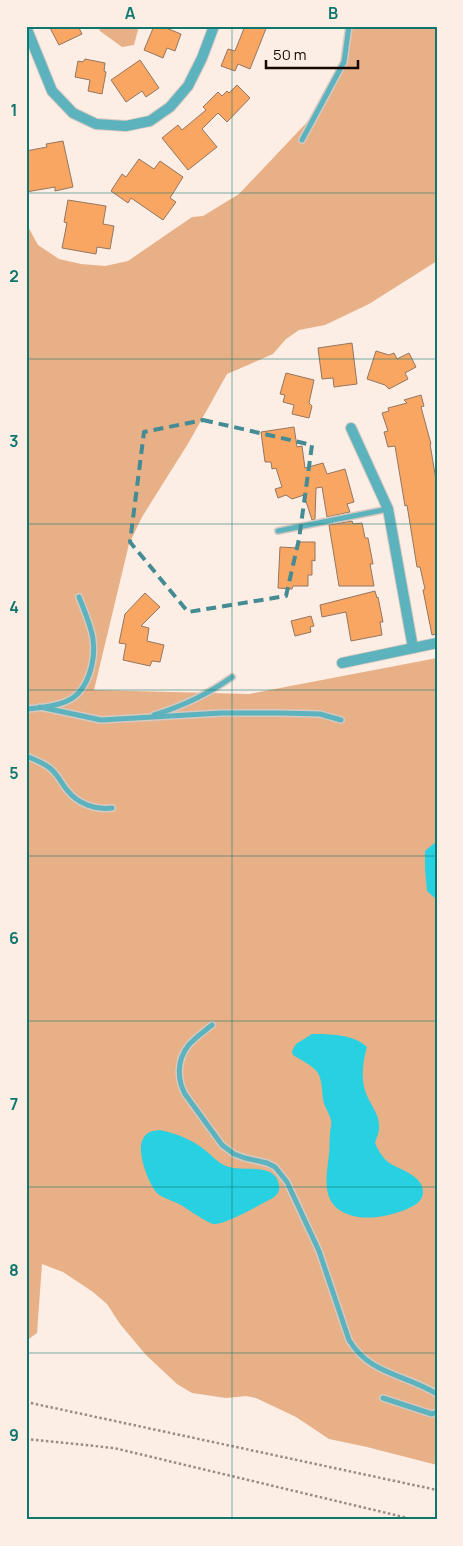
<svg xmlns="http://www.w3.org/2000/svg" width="463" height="1546" viewBox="0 0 463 1546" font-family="Manrope,sans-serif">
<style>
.green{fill:#e7b087}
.water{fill:#28d1e1}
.building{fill:#f9a663;stroke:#947660}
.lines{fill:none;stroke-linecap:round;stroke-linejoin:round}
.service-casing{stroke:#d7c9c1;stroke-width:8}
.minor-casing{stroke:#d7c9c1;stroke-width:12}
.path{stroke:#998c85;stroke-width:2.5;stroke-dasharray:2.5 2.5;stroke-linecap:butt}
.service{stroke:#5cb3bd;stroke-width:5}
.minor{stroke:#5cb3bd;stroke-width:10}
.marked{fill:none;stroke:#448b93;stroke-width:4;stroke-dasharray:10 6;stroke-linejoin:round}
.grid{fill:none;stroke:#0f766e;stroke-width:1;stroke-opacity:0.55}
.neatline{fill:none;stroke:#0f766e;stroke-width:2}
.grid-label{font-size:16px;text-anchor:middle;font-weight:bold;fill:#0f766e}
</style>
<rect width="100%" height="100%" fill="#fceee5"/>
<g class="green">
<polygon points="98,26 139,26 134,45 122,47 100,31"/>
<polygon points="350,26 437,26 437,261 369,304 325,325 299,330 286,339 273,354 227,374 189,442 142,517 129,544 94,690 249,694 437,658 437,1465 367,1447 329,1439 296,1417 256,1398 246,1396 226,1398 192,1393 177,1384 146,1355 120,1324 107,1304 93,1292 63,1272 42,1264 37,1333 26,1341 26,223 38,245 59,259 81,264 105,266 128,261 192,217 203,216 239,194 310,119 332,83 346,53"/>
</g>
<g class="water">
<polygon points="437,841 437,900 427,891 425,869 425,851"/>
<path d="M312,1034C329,1034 354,1034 367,1047C362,1064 360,1084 369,1100C374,1109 380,1118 379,1129C379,1133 376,1139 375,1143C378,1150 382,1157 388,1162C399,1170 424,1175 423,1193C422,1203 413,1206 405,1210C388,1216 371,1220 353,1216C320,1207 326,1180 329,1154C330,1148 329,1141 330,1135C330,1130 332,1124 331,1120C329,1112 324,1107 323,1099C322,1091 322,1080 318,1073C312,1065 301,1060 293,1055L292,1051L296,1044Z"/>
<path d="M159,1130C173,1132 190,1139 201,1147C210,1153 216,1162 226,1166C242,1173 275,1161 279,1185C280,1191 278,1194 273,1198C261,1204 225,1225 214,1224C206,1223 186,1207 177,1203C171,1200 162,1198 157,1193C148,1183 136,1150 143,1139C146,1132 152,1131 159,1130Z"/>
</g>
<g class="building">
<polygon points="49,26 78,26 82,34 59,45"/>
<polygon points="154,26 161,26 181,34 175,51 167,48 163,58 144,50"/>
<polygon points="245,26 267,26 250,69 238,64 235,71 221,66 228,49 235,51"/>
<polygon points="85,59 105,63 104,71 106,72 102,94 88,91 90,80 75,77 78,61 83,62"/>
<polygon points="140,60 159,88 146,97 142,91 126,102 111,80"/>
<polygon points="237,85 250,98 227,122 218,113 202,129 217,147 188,170 162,138 178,125 182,130 206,110 203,107 218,92 222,96 227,91 229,93"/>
<polygon points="63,141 73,187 55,191 55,187 26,192 26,151 47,147 46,144"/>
<polygon points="139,159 154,169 160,161 183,177 170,198 176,202 163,220 131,198 128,203 111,191 122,174 126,177"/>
<polygon points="68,200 106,206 103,224 114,226 110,249 97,247 96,254 62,248 67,223 64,222"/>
<polygon points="352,343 357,384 334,387 333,378 322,379 318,348"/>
<polygon points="376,351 389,355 394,353 397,359 409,353 416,367 405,373 408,379 389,389 385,385 367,379"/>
<polygon points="286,373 314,380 309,403 312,406 309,418 292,414 294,405 283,402 285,395 280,394"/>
<polygon points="421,395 424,406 421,407 431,444 430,444 437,486 437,634 432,635 423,590 425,589 420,567 417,567 407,505 405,506 395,446 388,447 384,432 388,431 382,413 389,411 388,408 407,403 404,400"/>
<polygon points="294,427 297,447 302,446 305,468 323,463 327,474 345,469 354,502 347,504 350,512 327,517 322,487 316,488 315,519 312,520 304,495 292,499 286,495 278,498 275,489 282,487 276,468 272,469 271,462 265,462 261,432"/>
<polygon points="352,521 353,524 362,523 365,538 368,538 373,564 370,564 374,586 339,586 329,525"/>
<polygon points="299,542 315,542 315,561 312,560 312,575 308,575 308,586 293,586 292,589 278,588 280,547 298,548"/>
<polygon points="375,591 377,598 378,597 383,622 380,622 382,635 351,641 346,612 322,617 320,605"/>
<polygon points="145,593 160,607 141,626 149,628 147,641 164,645 160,662 152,661 150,666 123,660 126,644 119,643 125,614"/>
<polygon points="311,616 314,626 310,627 311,632 295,636 291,621"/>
</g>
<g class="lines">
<g class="service-casing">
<g id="service">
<polyline points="302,140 344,62 349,26"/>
<polyline points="278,531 388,509"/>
<polyline points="40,707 101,720 222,713 280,713 320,714 341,720"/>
<path d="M26,709C41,708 62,706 74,697C82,691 86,683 89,675C100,644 90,625 79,597"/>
<path d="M154,715C183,706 207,695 232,677"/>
<path d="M26,756C35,760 46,763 53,771C59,777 62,784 67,790C78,804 95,810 112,808"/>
<path d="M212,1025C205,1031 194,1038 188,1046C177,1060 177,1079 185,1094L222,1145L234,1154L245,1158L267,1163L275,1167L287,1182L319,1251L349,1340C370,1375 405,1374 437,1394"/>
<polyline points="383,1398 432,1414 437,1412"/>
</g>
</g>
<g class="minor-casing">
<g id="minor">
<polyline points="26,27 52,91 73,113 96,124 126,126 150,121 170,107 188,86 202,58 214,26"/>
<polyline points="351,428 388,509 413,648"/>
<polyline points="342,663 437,643"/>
</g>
</g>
<g class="path">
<polyline points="26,1402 437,1490"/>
<polyline points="26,1439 114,1448 416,1520"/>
</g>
<use href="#service" class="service"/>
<use href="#minor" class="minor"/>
</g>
<path class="marked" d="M203,420L312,445L299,539L286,596L188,612L130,542L144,432Z"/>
<path class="grid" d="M232,26V1520M26,193H437M26,359H437M26,524H437M26,690H437M26,856H437M26,1021H437M26,1187H437M26,1353H437"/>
<rect width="463" height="1546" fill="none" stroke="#fceee5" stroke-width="55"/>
<path d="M266 60v8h92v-8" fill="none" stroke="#140903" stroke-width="2.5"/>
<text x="273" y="60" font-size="15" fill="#140903" stroke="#fceee5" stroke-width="4" paint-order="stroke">50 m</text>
<rect x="28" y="28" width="408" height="1490" class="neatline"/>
<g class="grid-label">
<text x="130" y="19">A</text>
<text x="333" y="19">B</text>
<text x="14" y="116">1</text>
<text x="14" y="282">2</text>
<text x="14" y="447">3</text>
<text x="14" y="613">4</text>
<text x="14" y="779">5</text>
<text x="14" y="944">6</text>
<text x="14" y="1110">7</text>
<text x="14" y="1276">8</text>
<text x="14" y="1441">9</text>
</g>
</svg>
